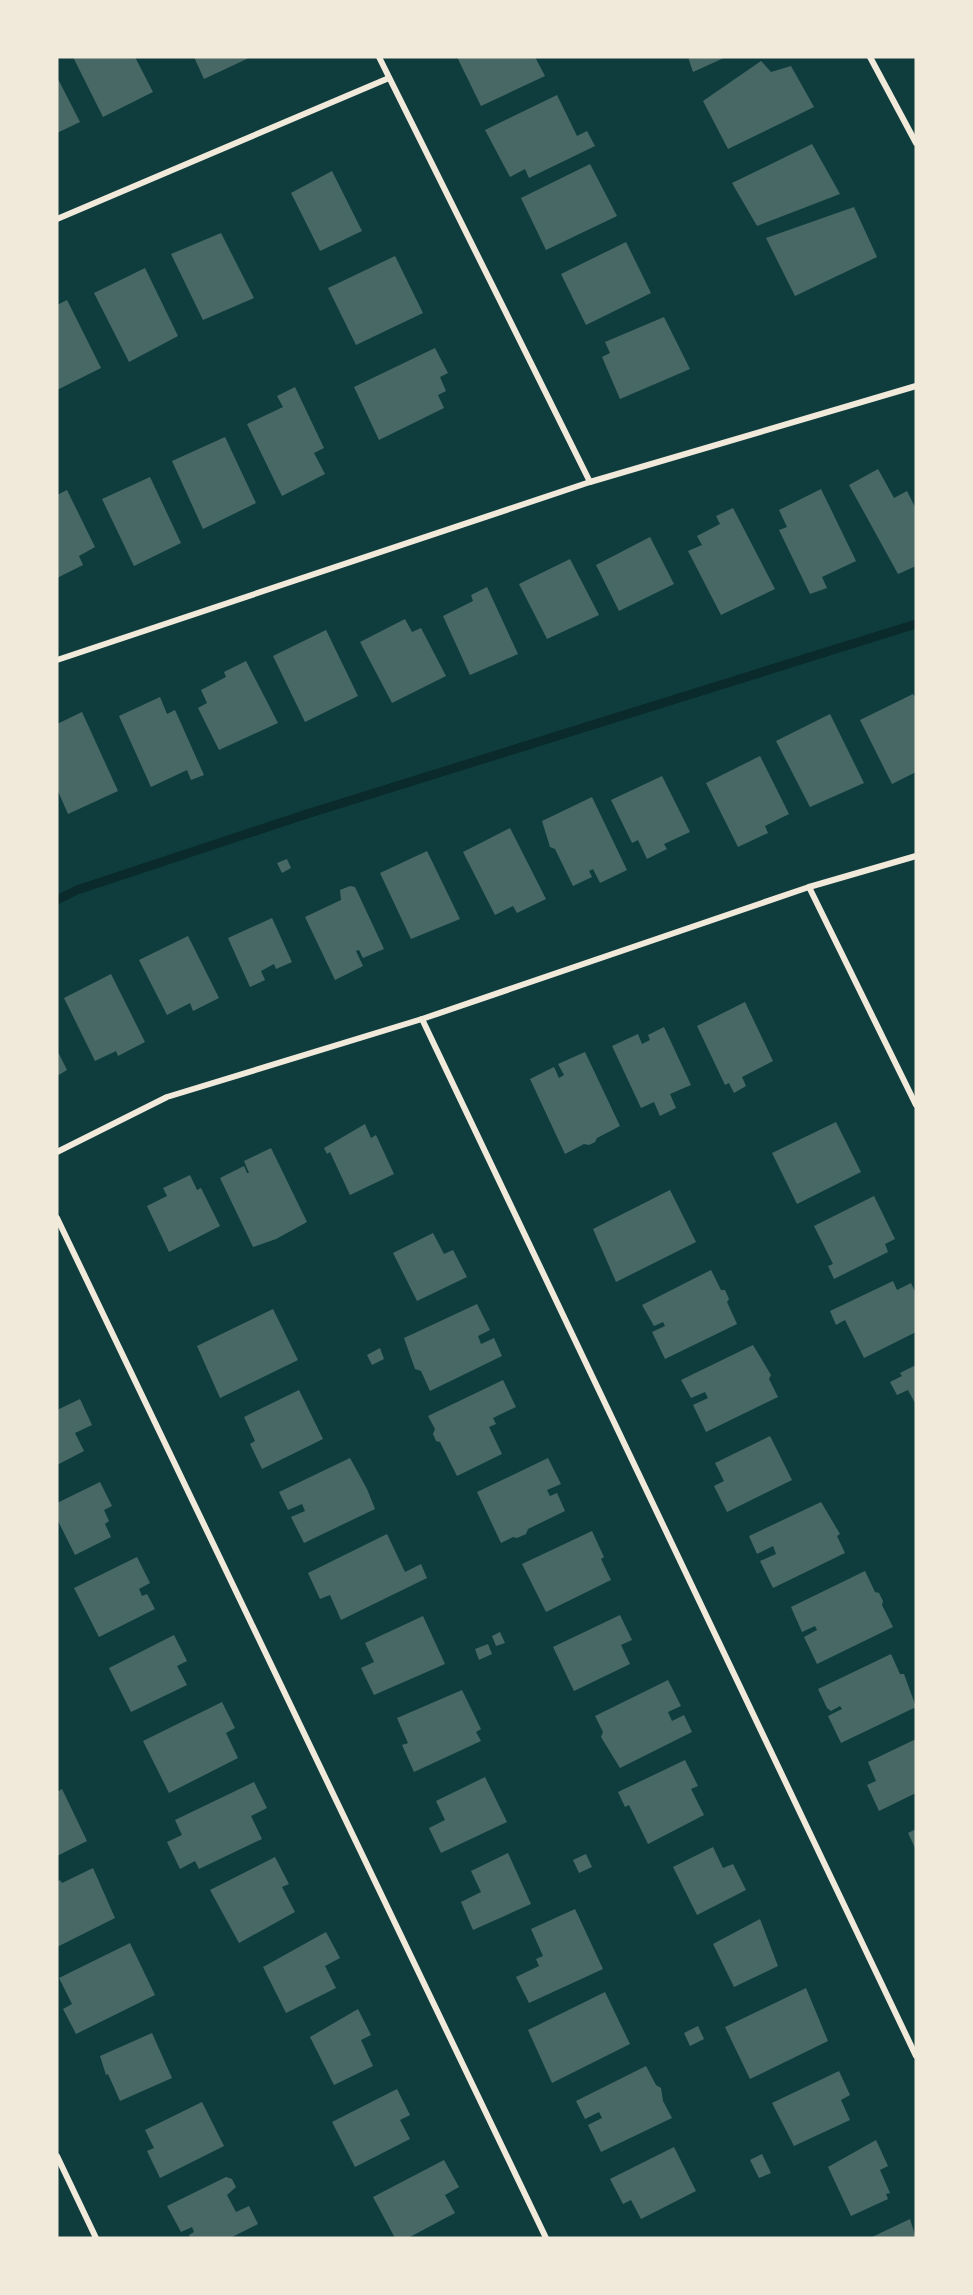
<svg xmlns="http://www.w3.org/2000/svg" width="973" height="2295" viewBox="0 0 973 2295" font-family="'IBM Plex Sans',sans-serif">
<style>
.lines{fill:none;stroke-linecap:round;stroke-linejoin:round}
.stream{stroke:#0a2a2b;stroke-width:9}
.building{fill:#486865}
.minor{stroke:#f1e9da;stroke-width:6}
</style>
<rect width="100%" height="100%" fill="#0f3d3e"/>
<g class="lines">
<polyline class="stream" points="57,900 77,890 307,814 916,624"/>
</g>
<g class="building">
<polygon points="73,57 135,57 153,92 103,117"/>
<polygon points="194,57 251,57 204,79"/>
<polygon points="457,57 535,57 545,76 481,106"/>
<polygon points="688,57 726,57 693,72"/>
<polygon points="761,61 771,72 791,66 814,107 728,149 703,101"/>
<polygon points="57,77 80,122 57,133"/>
<polygon points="557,95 577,136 587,131 595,146 529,178 525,169 510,177 485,130"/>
<polygon points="812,144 840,194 757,226 732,183"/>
<polygon points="590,164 617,216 546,250 521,198"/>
<polygon points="332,171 362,231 320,251 291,193"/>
<polygon points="854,207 877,257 795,296 766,238"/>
<polygon points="221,233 254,298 203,320 171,254"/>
<polygon points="626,242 651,293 586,325 561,274"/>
<polygon points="395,256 423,313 356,345 328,288"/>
<polygon points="145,268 178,336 129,362 94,293"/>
<polygon points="67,300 101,368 57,390 57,305"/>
<polygon points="664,317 690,369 620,399 602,357 610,353 605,342"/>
<polygon points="435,348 448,373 440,377 446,391 438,395 444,408 379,440 354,387"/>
<polygon points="295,387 324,448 314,453 325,474 282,496 247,424 283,407 277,396"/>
<polygon points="225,437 256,503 203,529 172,461"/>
<polygon points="878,469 894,498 907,491 916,509 916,566 898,574 849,485"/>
<polygon points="150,477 181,543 134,566 102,499"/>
<polygon points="821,489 856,561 822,577 827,588 810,594 779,530 787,527 779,510"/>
<polygon points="67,490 95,547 79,556 83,565 57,578 57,495"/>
<polygon points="733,508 775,589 721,615 688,551 702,545 697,536 720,524 716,516"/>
<polygon points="650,537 674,584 619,611 596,565"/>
<polygon points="570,559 599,615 547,639 519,584"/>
<polygon points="487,587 518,654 470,675 443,616 473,601 471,595"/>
<polygon points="405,619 412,632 421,628 446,676 392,703 360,642"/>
<polygon points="326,630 358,696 305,722 273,656"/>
<polygon points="246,661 278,723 219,750 198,708 207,703 201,690 226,677 224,672"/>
<polygon points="913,694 916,699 916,772 892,784 860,720"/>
<polygon points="160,697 167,714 175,710 204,775 191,780 187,770 151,787 119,716"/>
<polygon points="82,712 118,791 68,814 57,789 57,724"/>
<polygon points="830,714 864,783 810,807 776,741"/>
<polygon points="760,756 789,814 765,826 768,833 738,847 706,783"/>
<polygon points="662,776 690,832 664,844 667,849 647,859 638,840 632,843 611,800"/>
<polygon points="592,797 627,870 600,883 593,869 589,871 592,877 573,886 555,849 550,847 542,821"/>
<polygon points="510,828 546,899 517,913 513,906 495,915 463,852"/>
<polygon points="427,851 460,919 411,939 380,873"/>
<polygon points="287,859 291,868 282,873 277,863"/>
<polygon points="350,886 355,887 384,949 363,958 359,950 356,951 363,966 335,980 305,917 341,900 340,890"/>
<polygon points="272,918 292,962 276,969 274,964 261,971 265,980 250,987 228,938"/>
<polygon points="188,936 219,998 193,1011 190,1003 167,1015 139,960"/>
<polygon points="111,974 145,1042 118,1056 116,1051 95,1061 64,998"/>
<polygon points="745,1002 773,1061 742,1077 746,1086 734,1093 729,1083 725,1085 697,1026"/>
<polygon points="664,1027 691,1085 670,1094 676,1108 660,1116 654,1102 641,1108 612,1046 638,1034 642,1044 650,1040 648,1035"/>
<polygon points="57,1050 67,1070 57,1076"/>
<polygon points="585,1052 620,1126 597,1138 595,1142 589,1145 584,1144 565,1154 530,1079 554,1067 559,1078 564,1075 558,1064"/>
<polygon points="836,1122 861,1172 797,1204 772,1153"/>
<polygon points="365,1124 371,1138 376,1135 394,1174 350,1195 330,1152 327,1154 324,1148"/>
<polygon points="271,1148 307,1222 276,1239 253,1247 220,1178 244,1166 247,1173 249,1173 244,1161"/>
<polygon points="190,1175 197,1190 201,1188 220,1226 169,1252 147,1206 167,1196 163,1188"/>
<polygon points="670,1190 696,1242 616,1282 593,1229"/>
<polygon points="874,1196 895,1239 885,1244 888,1252 834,1279 828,1266 833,1264 814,1226"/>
<polygon points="433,1233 444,1254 453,1250 467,1277 417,1301 393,1253"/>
<polygon points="711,1270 721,1290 725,1290 729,1299 727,1302 737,1324 665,1359 652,1332 665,1326 663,1322 654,1326 642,1305"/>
<polygon points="893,1281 897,1290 911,1283 916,1294 916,1332 864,1358 845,1320 836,1325 830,1311"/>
<polygon points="477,1304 490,1330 478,1336 481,1344 494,1338 502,1356 430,1391 421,1371 415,1369 404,1338"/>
<polygon points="273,1309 298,1360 220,1398 197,1346"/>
<polygon points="753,1345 771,1375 769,1379 778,1397 706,1432 693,1405 708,1398 705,1392 691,1398 681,1380"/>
<polygon points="380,1348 384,1359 372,1365 367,1355"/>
<polygon points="916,1365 916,1405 908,1390 897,1395 890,1382 902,1376 900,1373"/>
<polygon points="503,1380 516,1407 493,1418 496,1424 489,1427 502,1454 457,1476 440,1442 436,1441 433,1434 435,1429 428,1416"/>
<polygon points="299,1390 323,1439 262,1469 250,1444 255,1441 244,1417"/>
<polygon points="80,1399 92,1425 75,1433 84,1451 57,1465 57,1410"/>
<polygon points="770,1436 792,1480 727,1512 714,1486 724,1481 715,1463"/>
<polygon points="350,1458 367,1489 375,1509 304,1543 291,1517 305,1511 302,1504 288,1510 279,1492"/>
<polygon points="548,1458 561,1484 547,1490 550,1496 557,1493 565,1511 528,1529 526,1534 517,1538 513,1537 501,1543 477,1492"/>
<polygon points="100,1482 112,1506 104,1510 109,1521 105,1524 111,1537 75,1555 57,1519 57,1503"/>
<polygon points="821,1502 840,1534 837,1536 845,1553 773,1588 760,1561 776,1554 773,1546 757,1554 749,1536"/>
<polygon points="592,1531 604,1557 601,1559 611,1580 546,1612 522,1564"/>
<polygon points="387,1534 405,1572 421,1564 427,1578 341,1620 330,1595 320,1599 308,1573"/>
<polygon points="137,1557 150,1583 139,1589 142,1596 147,1594 155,1609 99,1637 74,1588"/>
<polygon points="865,1571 875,1592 879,1593 883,1601 882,1605 893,1627 817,1664 804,1637 817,1630 815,1626 802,1632 791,1607"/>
<polygon points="620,1615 632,1640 621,1645 630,1664 574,1691 553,1647"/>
<polygon points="423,1616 445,1664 374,1695 361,1668 374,1662 365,1643"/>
<polygon points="500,1632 505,1643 496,1646 492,1636"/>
<polygon points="174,1635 187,1661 177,1666 187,1685 131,1712 109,1668"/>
<polygon points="488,1644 492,1654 479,1660 475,1649"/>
<polygon points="891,1654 900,1674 904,1674 916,1707 841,1743 828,1716 842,1709 840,1706 831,1711 827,1708 818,1689"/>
<polygon points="668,1680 681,1706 668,1712 672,1721 684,1715 692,1732 620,1768 601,1737 603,1732 595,1716"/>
<polygon points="462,1690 481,1729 476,1732 481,1741 414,1772 402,1745 408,1743 397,1718"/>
<polygon points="222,1702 235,1728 226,1733 238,1758 169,1793 143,1741"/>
<polygon points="916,1739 916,1793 879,1811 867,1785 876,1781 868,1762"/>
<polygon points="685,1760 698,1786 691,1789 704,1815 648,1844 629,1805 625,1807 618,1792"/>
<polygon points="485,1777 507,1822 441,1853 429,1828 445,1820 436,1801"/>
<polygon points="254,1782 267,1808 251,1816 262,1839 199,1869 195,1861 180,1869 167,1842 182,1835 175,1820"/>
<polygon points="62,1789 87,1841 57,1856 57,1792"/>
<polygon points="916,1829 916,1850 908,1833"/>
<polygon points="713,1847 723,1868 733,1864 746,1890 697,1915 673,1867"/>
<polygon points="508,1853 531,1904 473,1930 461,1902 481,1892 471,1871"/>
<polygon points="586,1854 592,1867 579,1873 573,1860"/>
<polygon points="275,1857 289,1884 282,1887 295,1912 239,1943 210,1890"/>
<polygon points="93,1868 115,1918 57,1947 57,1882 60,1880 62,1883"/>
<polygon points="575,1909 603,1969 529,2003 516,1977 539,1966 536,1959 543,1956 531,1929"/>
<polygon points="760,1919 778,1966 734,1987 713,1944"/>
<polygon points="326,1932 340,1958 325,1966 336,1988 286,2013 263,1967"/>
<polygon points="130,1943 155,1995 76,2034 63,2009 72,2004 59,1978"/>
<polygon points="806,1988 828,2041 750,2079 725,2027"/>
<polygon points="605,1992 630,2044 552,2083 528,2030"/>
<polygon points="358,2009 371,2035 361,2040 373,2066 334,2085 310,2037"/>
<polygon points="698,2026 704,2039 690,2046 684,2033"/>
<polygon points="152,2033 172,2078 120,2101 108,2074 106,2075 100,2056"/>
<polygon points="646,2066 656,2085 661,2088 663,2101 672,2118 601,2152 588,2125 602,2118 599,2112 585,2119 576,2101"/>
<polygon points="839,2071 850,2095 841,2100 850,2120 794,2146 772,2103"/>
<polygon points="397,2089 410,2115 400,2120 410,2139 355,2167 332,2122"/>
<polygon points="202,2102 224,2146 160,2178 147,2151 154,2148 145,2130"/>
<polygon points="876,2140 888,2166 880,2170 890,2193 886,2194 888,2199 851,2216 828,2167"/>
<polygon points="674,2147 696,2191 641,2219 631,2200 623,2204 610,2179"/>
<polygon points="762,2154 771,2173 759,2178 750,2160"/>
<polygon points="444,2160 459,2187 445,2195 455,2213 408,2238 395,2238 373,2197"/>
<polygon points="226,2177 232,2179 236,2187 227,2195 236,2212 249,2206 258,2224 230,2238 190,2238 189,2235 194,2232 192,2227 181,2232 167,2206"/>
<polygon points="910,2219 916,2238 870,2238"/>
</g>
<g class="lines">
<g class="minor">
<polyline points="379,57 590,482"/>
<polyline points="870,57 916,143"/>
<polyline points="57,219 389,78"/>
<polyline points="57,660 590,482 916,386"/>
<polyline points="809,887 916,1105"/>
<polyline points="422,1019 916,2056"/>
<polyline points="57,1152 167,1097 422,1019 809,887 916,856"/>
<polyline points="57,1218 546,2238"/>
<polyline points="57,2156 96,2238"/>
</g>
</g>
<rect width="973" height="2295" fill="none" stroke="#f1e9da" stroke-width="117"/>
</svg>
